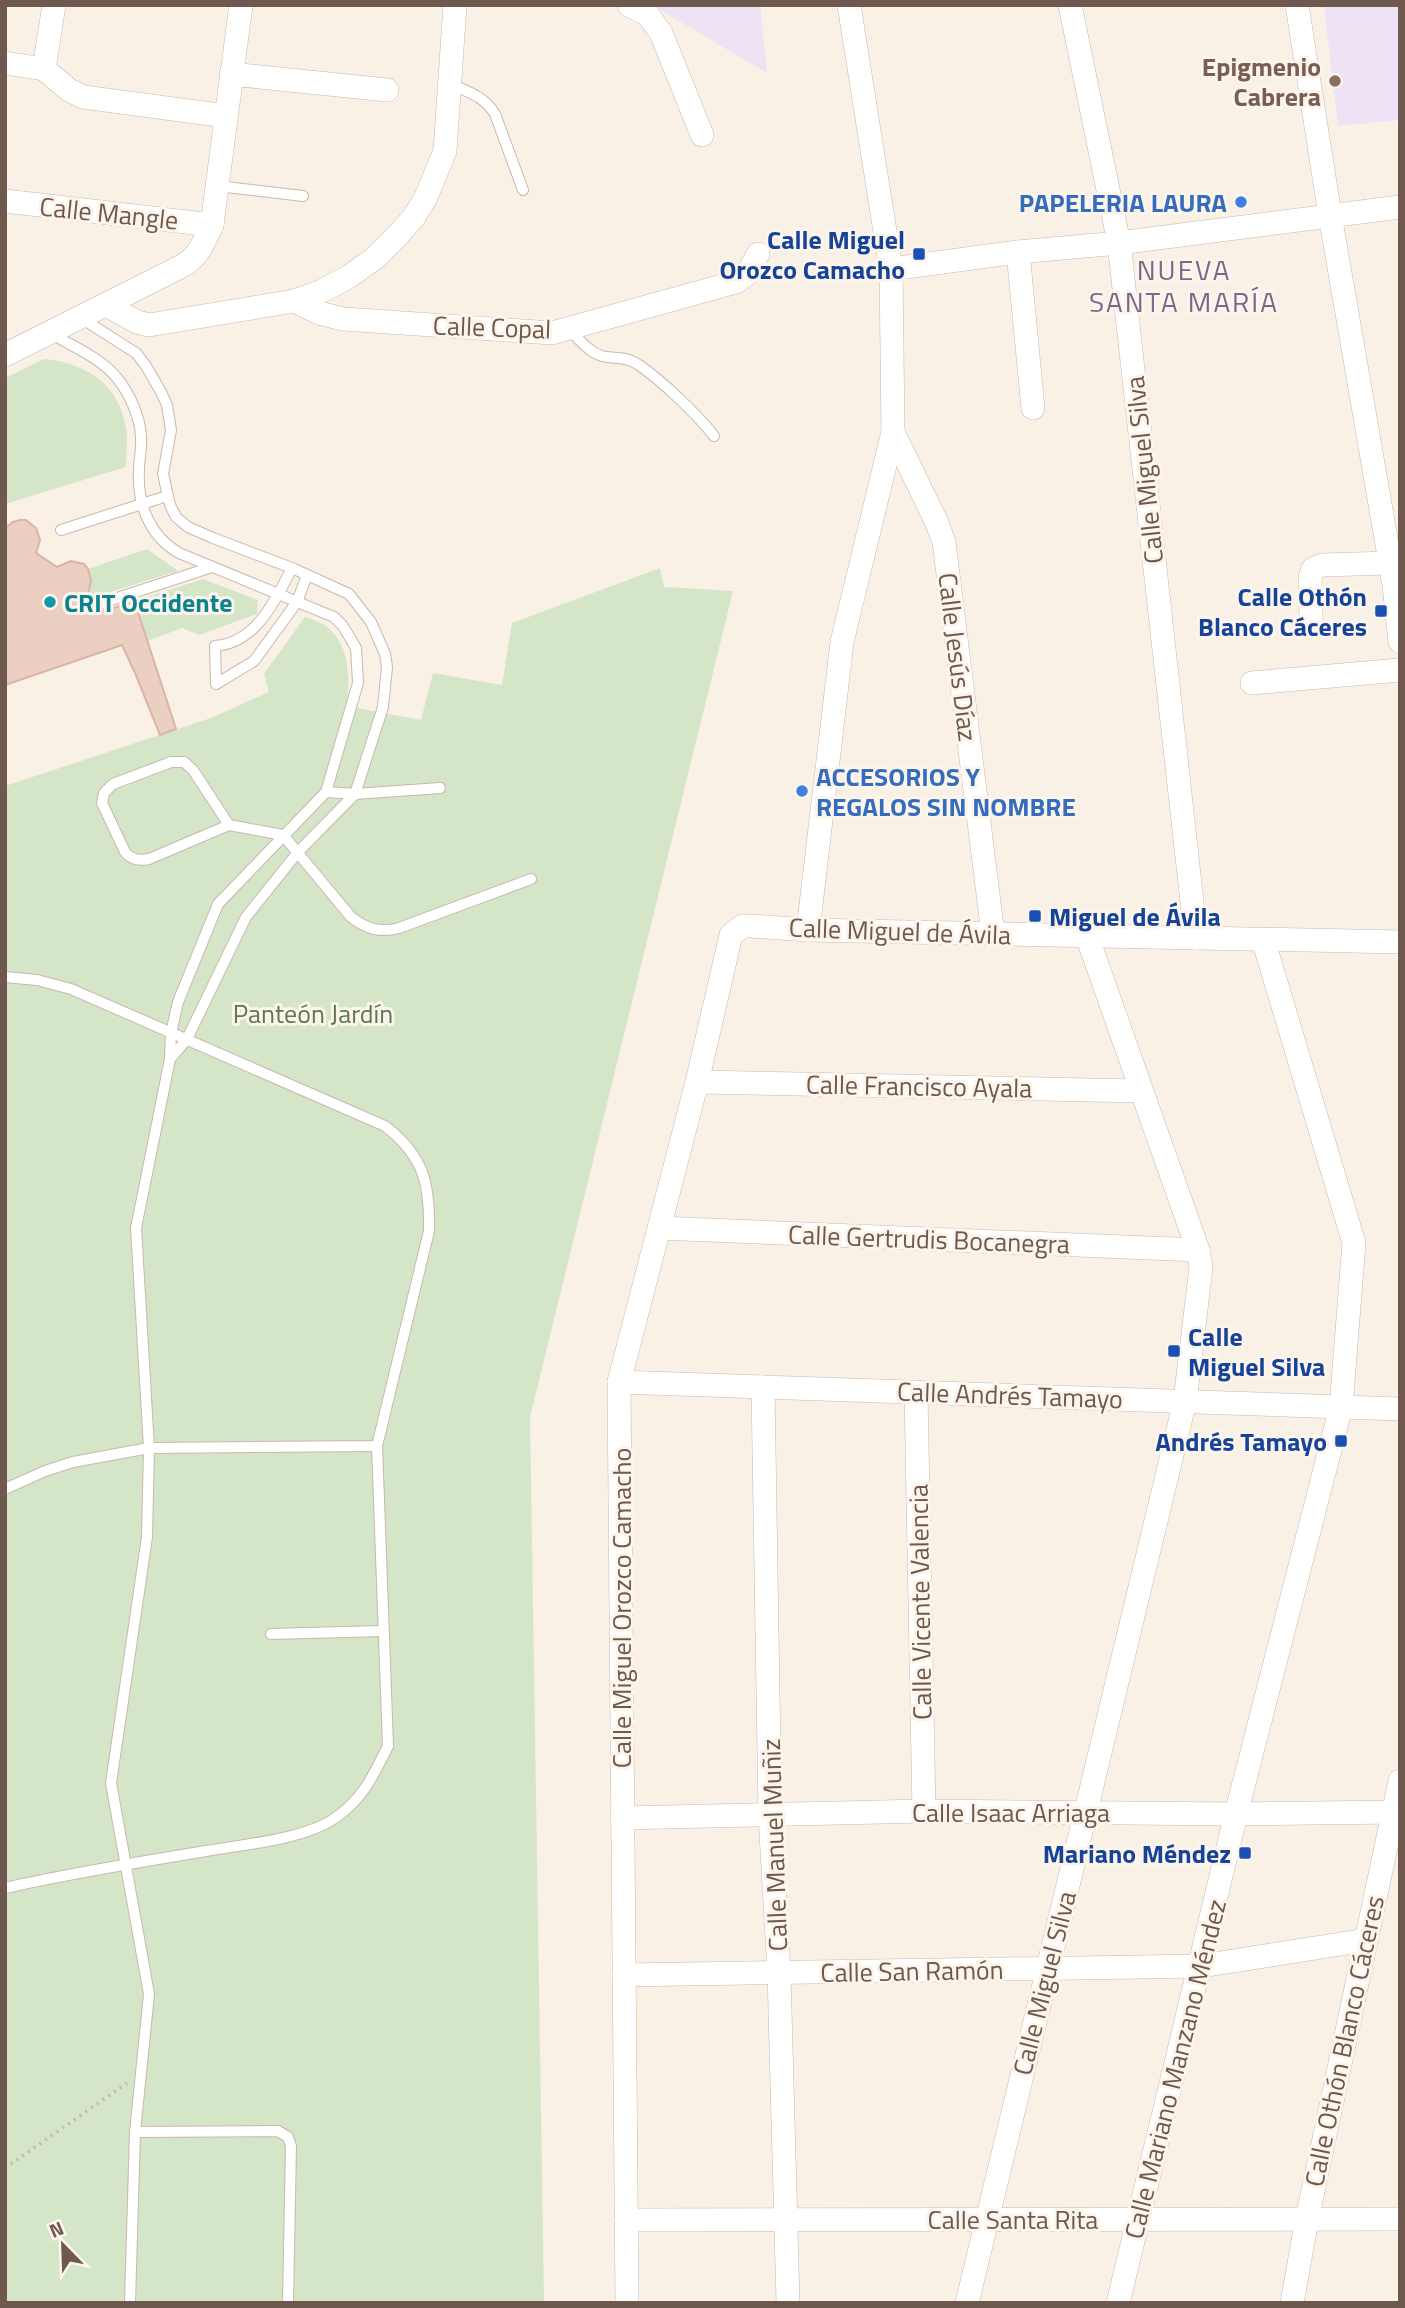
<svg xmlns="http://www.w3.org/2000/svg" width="1405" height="2308" viewBox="0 0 1405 2308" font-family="'Titillium Web',sans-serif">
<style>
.education{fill:#ede3f5}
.green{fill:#d5e5c7}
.building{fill:#ebcfc2;stroke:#dbb5a4;stroke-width:2}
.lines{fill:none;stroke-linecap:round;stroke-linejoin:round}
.service-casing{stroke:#c9b8ae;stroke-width:12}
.minor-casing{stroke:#c9b8ae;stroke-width:24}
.path{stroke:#cfb2a5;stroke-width:3.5;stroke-dasharray:2 5;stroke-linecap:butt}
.service{stroke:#fff;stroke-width:10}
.minor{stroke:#fff;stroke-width:23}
.education-dot{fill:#8d6e63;stroke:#fcf5ec;stroke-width:2.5}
.shop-dot{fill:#3f7fe0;stroke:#fcf5ec;stroke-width:2.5}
.transit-dot{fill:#1a4fb4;stroke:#fcf5ec;stroke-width:2.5}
.culture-dot{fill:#0f9aa8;stroke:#fcf5ec;stroke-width:2.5}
.labels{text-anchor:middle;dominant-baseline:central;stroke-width:6;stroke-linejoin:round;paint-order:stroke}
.education-label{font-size:26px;font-weight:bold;fill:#785e54;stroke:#fcf5ec;text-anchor:end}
.shop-label{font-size:26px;font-weight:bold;fill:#366cbe;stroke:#fcf5ec;text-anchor:end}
.street-label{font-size:26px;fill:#6f584e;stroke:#fcf5ec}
.transit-label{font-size:26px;font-weight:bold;fill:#164399;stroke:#fcf5ec;text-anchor:end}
.culture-label{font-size:26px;font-weight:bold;fill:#0d838f;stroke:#fcf5ec;text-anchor:start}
.park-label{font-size:26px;fill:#5c794b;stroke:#fcf5ec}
.neighbourhood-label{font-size:28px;letter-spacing:2px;fill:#7c668c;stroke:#fcf5ec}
</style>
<rect width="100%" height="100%" fill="#f9f0e6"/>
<g class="education">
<polygon points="652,5 760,5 767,73"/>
<polygon points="1324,5 1400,5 1400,120 1338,126"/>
</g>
<g class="green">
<path d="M44,359C86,363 119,384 126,428C128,440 126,454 126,467L5,504V378Z"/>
<polygon points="147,549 178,571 91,598 86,593 91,581 88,569"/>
<path d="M660,568L664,587L733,591L530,1417L544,2303H5V786L211,718L269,692L264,674L305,617C312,619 320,622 326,626C350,645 351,679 346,706L421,720L433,673L502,685L512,623Z"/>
<polygon points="203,579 258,600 257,614 199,635 182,628 147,641 136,610 128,603"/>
</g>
<polygon class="building" points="20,520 26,520 36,528 40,540 36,553 57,567 71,561 84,564 88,569 91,581 88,594 94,601 97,609 104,611 129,603 135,603 176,729 160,735 135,673 122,645 5,685 5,528 13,522"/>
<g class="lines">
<g class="service-casing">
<g id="service">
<path d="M451,84C468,92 484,96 495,114L523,190"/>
<polyline points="217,186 303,196"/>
<polyline points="81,318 136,353 146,366 161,392 167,405 171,430 163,474 170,505 176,517 188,527 213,538 292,568 349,594 371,622 385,654 387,667 383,707 355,794 298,852 246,917 187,1039 170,1059"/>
<path d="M569,329C579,339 588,352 602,356C615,359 627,356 639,365C662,381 697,414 714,436"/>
<path d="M50,333C72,346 101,358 117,378C129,392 141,419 141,438C142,448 139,459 139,470C137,503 149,536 179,553L334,617L343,626L356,648L358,683L326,792L218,904L178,1002L171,1033L170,1059L136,1228L149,1448L147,1537L111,1783L149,1994L135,2132L130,2303"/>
<polyline points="61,530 167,496"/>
<path d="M292,568C275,601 256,643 215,646L216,684L254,661L297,602L307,575"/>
<polyline points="102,603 212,567"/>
<polyline points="326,792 355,794 440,788"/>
<path d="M229,825L149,859C139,861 131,860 125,852L102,803L104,793L113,784L171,762H184L193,770L229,825L283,835L351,917C367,929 379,933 399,928L531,879"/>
<path d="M5,977L37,980L71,989L385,1126C424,1156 430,1184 429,1231L377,1446L149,1448L73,1462L45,1471L5,1489"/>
<polyline points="271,1634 383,1631"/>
<path d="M5,1888C71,1873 139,1862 206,1851C241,1845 306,1839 335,1818C363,1799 373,1776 388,1746L377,1446"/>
<polyline points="135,2132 278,2131 288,2137 291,2146 288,2303"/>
</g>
</g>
<g class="minor-casing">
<g id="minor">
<polyline points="629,5 648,15 661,33 702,135"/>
<polyline points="1070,5 1119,243 1196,938"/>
<polyline points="1297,5 1330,215 1394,585 1400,641"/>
<polyline points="5,63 44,69 69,90 83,97 226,116"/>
<polyline points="44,69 54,5"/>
<polyline points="231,74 387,90"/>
<polyline points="5,201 212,225"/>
<polyline points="1018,252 1033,408"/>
<polyline points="891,269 1018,252 1119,243 1400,207"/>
<polyline points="294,301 319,313 343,319 552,333 736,282 748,273 758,254"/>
<polyline points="106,305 137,322 149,325 294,301 322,291 350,276 375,258 397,236 414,217 426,197 445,151 455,5"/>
<path d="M5,355L182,266C199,257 204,241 212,225L241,5"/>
<polyline points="893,432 937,523 944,542 993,934"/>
<polyline points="1311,617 1310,578 1313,569 1322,565 1390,563"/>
<polyline points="1252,683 1400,670"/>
<polyline points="808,930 842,642 893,432 891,269 849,5"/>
<polyline points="697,1082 1140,1091"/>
<polyline points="659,1228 1198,1250"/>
<polyline points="619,1382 1400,1409"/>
<polyline points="763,1387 770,1815 779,1973 788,2303"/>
<polyline points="916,1392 924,1811"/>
<polyline points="622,1818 924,1811 1236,1814 1400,1812"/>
<polyline points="624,1975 1201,1966 1366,1940"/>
<polyline points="626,2220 1400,2219"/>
<polyline points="627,2303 619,1382 697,1082 731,935 743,926 750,926 808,930 1400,942"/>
<polyline points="967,2303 1185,1401 1201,1267 1198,1250 1087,936"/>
<polyline points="1118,2303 1236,1814 1341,1407 1354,1243 1263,939"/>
<polyline points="1292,2303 1307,2219 1400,1781"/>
</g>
</g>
<polyline class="path" points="5,2168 127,2083"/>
<use href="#service" class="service"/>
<use href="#minor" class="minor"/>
</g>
<circle class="education-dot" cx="1335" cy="81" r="7"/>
<g class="shop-dot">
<circle cx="1241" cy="202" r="7"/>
<circle cx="802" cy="791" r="7"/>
</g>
<g class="transit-dot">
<rect x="912" y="247" width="14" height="14" rx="3.5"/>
<rect x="1374" y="604" width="14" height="14" rx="3.5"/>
<rect x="1028" y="909" width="14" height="14" rx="3.5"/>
<rect x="1167" y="1344" width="14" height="14" rx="3.5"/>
<rect x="1334" y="1434" width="14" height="14" rx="3.5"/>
<rect x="1238" y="1846" width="14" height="14" rx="3.5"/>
</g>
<circle class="culture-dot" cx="50" cy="602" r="7"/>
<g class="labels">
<g class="education-label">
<text x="1321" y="66">Epigmenio<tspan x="1321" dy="30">Cabrera</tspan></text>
</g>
<g class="shop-label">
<text x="1227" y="202">PAPELERIA LAURA</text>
<text x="816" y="776" text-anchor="start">ACCESORIOS Y<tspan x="816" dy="30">REGALOS SIN NOMBRE</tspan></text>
</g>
<g class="street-label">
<text transform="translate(109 213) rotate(6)">Calle Mangle</text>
<text transform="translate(492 327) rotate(2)">Calle Copal</text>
<text transform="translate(1144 470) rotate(-96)">Calle Miguel Silva</text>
<text transform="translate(958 657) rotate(83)">Calle Jesús Díaz</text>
<text transform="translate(900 931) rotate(2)">Calle Miguel de Ávila</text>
<text transform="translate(919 1086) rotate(1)">Calle Francisco Ayala</text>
<text transform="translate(929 1239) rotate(2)">Calle Gertrudis Bocanegra</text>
<text transform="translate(1010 1395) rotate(2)">Calle Andrés Tamayo</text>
<text transform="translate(920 1602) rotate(-91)">Calle Vicente Valencia</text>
<text transform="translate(621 1608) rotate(-90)">Calle Miguel Orozco Camacho</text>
<text x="1011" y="1812">Calle Isaac Arriaga</text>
<text transform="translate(774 1845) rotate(-92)">Calle Manuel Muñiz</text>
<text transform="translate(912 1971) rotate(-1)">Calle San Ramón</text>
<text transform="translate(1044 1983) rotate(-76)">Calle Miguel Silva</text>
<text transform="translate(1344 2041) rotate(-78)">Calle Othón Blanco Cáceres</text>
<text transform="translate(1175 2069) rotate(-76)">Calle Mariano Manzano Méndez</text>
<text x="1013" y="2219">Calle Santa Rita</text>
</g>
<g class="transit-label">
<text x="905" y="239">Calle Miguel<tspan x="905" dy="30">Orozco Camacho</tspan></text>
<text x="1367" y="596">Calle Othón<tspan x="1367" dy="30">Blanco Cáceres</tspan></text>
<text x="1049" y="916" text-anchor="start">Miguel de Ávila</text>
<text x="1188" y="1336" text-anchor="start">Calle<tspan x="1188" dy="30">Miguel Silva</tspan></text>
<text x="1327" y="1441">Andrés Tamayo</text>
<text x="1231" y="1853">Mariano Méndez</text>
</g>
<g class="culture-label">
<text x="64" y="602">CRIT Occidente</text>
</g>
<g class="park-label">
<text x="313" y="1013">Panteón Jardín</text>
</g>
<g class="neighbourhood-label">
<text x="1184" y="269">NUEVA<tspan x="1184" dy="32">SANTA MARÍA</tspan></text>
</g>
</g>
<rect width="1405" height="2308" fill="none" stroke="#6f584e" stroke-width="14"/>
<g transform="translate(63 2245) rotate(337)" stroke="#fcf5ec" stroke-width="5" paint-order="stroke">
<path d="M0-5L12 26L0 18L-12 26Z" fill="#6f584e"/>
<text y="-10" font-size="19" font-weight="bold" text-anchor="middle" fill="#6f584e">N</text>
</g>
</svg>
